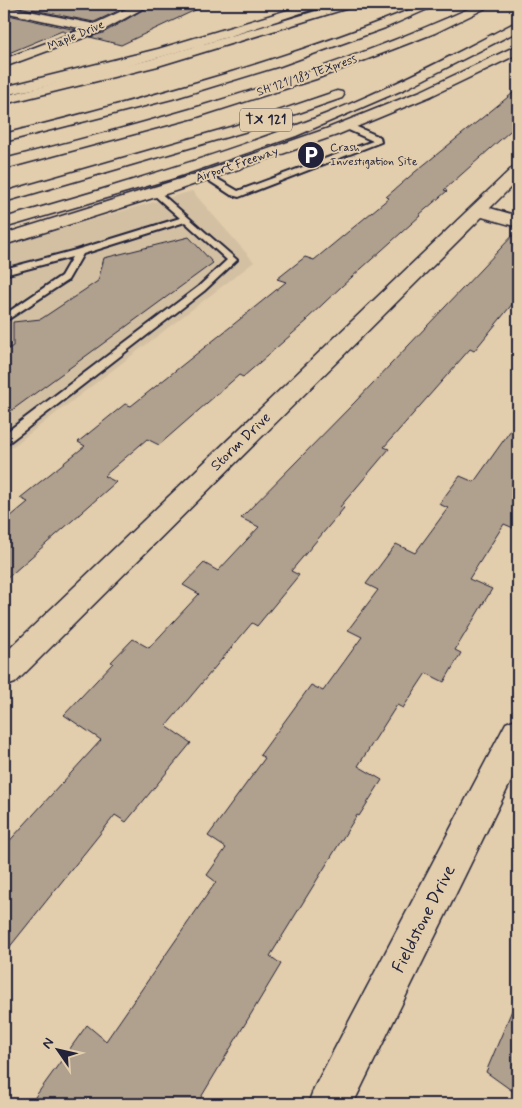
<svg xmlns="http://www.w3.org/2000/svg" width="522" height="1108" viewBox="0 0 522 1108" font-family="Mynerve,sans-serif">
<style>
.built{fill:#d3c0a3}
.building{fill:#b0a08e;stroke:#22223b}
.lines{fill:none;stroke-linecap:round;stroke-linejoin:round}
.lane-casing{stroke:#22223b;stroke-width:4}
.street-casing{stroke:#22223b;stroke-width:3}
.secondary-casing{stroke:#22223b;stroke-width:3}
.highway-casing{stroke:#22223b;stroke-width:3}
.lane{fill:#e2cdac;fill-rule:evenodd}
.street{fill:#e2cdac;fill-rule:evenodd}
.secondary{fill:#e2cdac;fill-rule:evenodd}
.highway{fill:#e2cdac;fill-rule:evenodd}
.labels{text-anchor:middle;dominant-baseline:central;stroke-width:4;stroke-linejoin:round;paint-order:stroke}
.far-street-label{font-size:12px;fill:#22223b;stroke:#e2cdac}
.far-poi-label{font-size:12px;fill:#22223b;stroke:#e2cdac;text-anchor:start}
.shield{fill:#e2cdac;stroke:#5c555d;stroke-width:1}
.shield-label{font-size:14px;font-weight:bold;fill:#22223b}
.street-label{font-size:15px;fill:#22223b;stroke:#e2cdac}
.near-street-label{font-size:18px;fill:#22223b;stroke:#e2cdac}
</style>
<rect width="100%" height="100%" fill="#e2cdac"/>
<filter id="ink" filterUnits="userSpaceOnUse"><feTurbulence type="fractalNoise" baseFrequency=".02" numOctaves="2"/><feDisplacementMap in="SourceGraphic" scale="10" xChannelSelector="R" yChannelSelector="G"/><feConvolveMatrix kernelMatrix="1 2 1 2 8 2 1 2 1" color-interpolation-filters="sRGB"/></filter>
<g filter="url(#ink)">
<polygon class="built" points="192,191 254,262 4,453 4,245"/>
<g class="building">
<polygon points="4,4 133,4 94,22"/>
<polygon points="153,4 208,4 121,45 90,37 103,33"/>
<polygon points="4,14 76,30 68,33 62,31 4,55"/>
<polygon points="518,89 518,124 444,190 447,191 419,215 421,215 342,286 306,320 308,320 243,377 239,375 159,445 147,439 104,476 116,482 4,581 4,522 28,502 20,498 85,446 78,442 125,404 131,406 234,324 286,282 277,279 305,257 314,260 389,198 386,197 415,172"/>
<polygon points="518,230 518,297 474,351 470,349 384,447 389,449 340,507 344,508 291,571 299,575 257,626 252,623 166,726 191,743 126,822 115,815 4,954 4,847 101,740 64,715 113,663 111,662 133,639 149,648 199,594 183,585 204,563 218,571 259,527 241,518 355,402"/>
<polygon points="189,237 213,263 4,416 4,352 13,346 13,322 41,319 98,281 104,258"/>
<polygon points="518,420 518,530 504,524 469,579 492,589 455,650 461,653 444,682 426,673 403,708 397,705 358,766 382,780 359,816 357,815 270,956 281,964 197,1104 30,1104 87,1025 106,1041 216,882 207,875 226,848 208,836 265,758 260,755 311,685 323,691 362,637 348,630 378,590 366,584 396,544 415,553 448,508 439,504 460,476 474,482"/>
<polygon points="518,996 518,1095 486,1072"/>
</g>
<g class="lines">
<g class="lane-casing">
<g id="lane">
<polygon points="344,124 350,124 380,137 381,142 239,197 231,195 202,176 209,174 238,191 373,141 344,128"/>
<polygon points="157,190 237,260 204,291 8,443 4,444 4,434 198,287 227,260 185,222 83,254 68,280 4,322 4,315 61,276 72,257 4,275 4,269 76,250 180,218 154,195 154,191"/>
</g>
</g>
<g class="street-casing">
<g id="street">
<polygon points="137,4 151,4 102,31 4,67 4,59 83,29 4,12 4,6 94,24"/>
<polygon points="518,166 518,180 490,208 518,216 518,227 482,217 15,683 4,687 4,654 512,168"/>
<polygon points="518,718 518,767 353,1104 308,1104 314,1088 506,723"/>
</g>
</g>
<g class="secondary-casing">
<g id="secondary">
<path d="M308,4H324L322,6C218,41 112,74 4,95V87L158,49Z"/>
<polygon points="518,45 518,54 431,96 337,135 175,191 4,245 4,234 196,174 326,129 421,91"/>
</g>
</g>
<g class="highway-casing">
<g id="highway">
<polygon points="340,4 357,4 355,6 158,66 4,104 4,96 149,60"/>
<path d="M424,4H439L385,28L280,66L172,99L4,142V134C147,98 288,60 424,4Z"/>
<path d="M479,4H494L435,33L316,79L194,118L4,169V159C167,118 326,74 479,4Z"/>
<path d="M514,23H518V31L407,88L296,136L174,178L4,228V218C112,187 221,155 326,114C390,88 452,56 514,23Z"/>
<polygon points="337,91 342,92 344,95 342,98 244,132 4,202 4,192 234,126"/>
</g>
</g>
<use href="#lane" class="lane"/>
<use href="#street" class="street"/>
<use href="#secondary" class="secondary"/>
<use href="#highway" class="highway"/>
</g>
</g>
<defs>
<g id="parking-disc" transform="scale(1.4375)"><circle r="9.5" fill="#22223b" stroke="#e2cdac"/><path d="M-3.5-5.5H1a3.5 3.5 0 0 1 0 7H-1V5.5H-3.5ZM-1-3.4V-.6H.8a1.4 1.4 0 0 0 0-2.8Z" fill="#fff"/></g>
</defs>
<g fill-rule="evenodd">
<use href="#parking-disc" x="311" y="155"/>
</g>
<g class="labels">
<g class="far-street-label">
<text transform="translate(76 36) rotate(-23)">Maple Drive</text>
<text transform="translate(307 76) rotate(-19)">SH 121/183 TEXpress</text>
<text transform="translate(237 165) rotate(-19)">Airport Freeway</text>
</g>
<g class="far-poi-label">
<text x="330" y="148">Crash<tspan x="330" dy="14">Investigation Site</tspan></text>
</g>
<rect class="shield" x="240" y="108.5" width="52" height="23" rx="4"/>
<g class="shield-label">
<text x="266" y="120">TX 121</text>
</g>
<g class="street-label">
<text transform="translate(241 442) rotate(-44)">Storm Drive</text>
</g>
<g class="near-street-label">
<text transform="translate(424 919) rotate(-63)">Fieldstone Drive</text>
</g>
</g>
<rect width="522" height="1108" fill="none" stroke="#e2cdac" stroke-width="20"/>
<rect x="10" y="10" width="502" height="1088" fill="none" stroke="#22223b" stroke-width="2" filter="url(#ink)"/>
<g transform="translate(58 1050) rotate(304)" stroke="#e2cdac" stroke-width="4" paint-order="stroke">
<path d="M0-4L9 19L0 12L-9 19Z" fill="#22223b"/>
<text y="-8" font-size="14" font-weight="bold" text-anchor="middle" fill="#22223b">N</text>
</g>
</svg>
